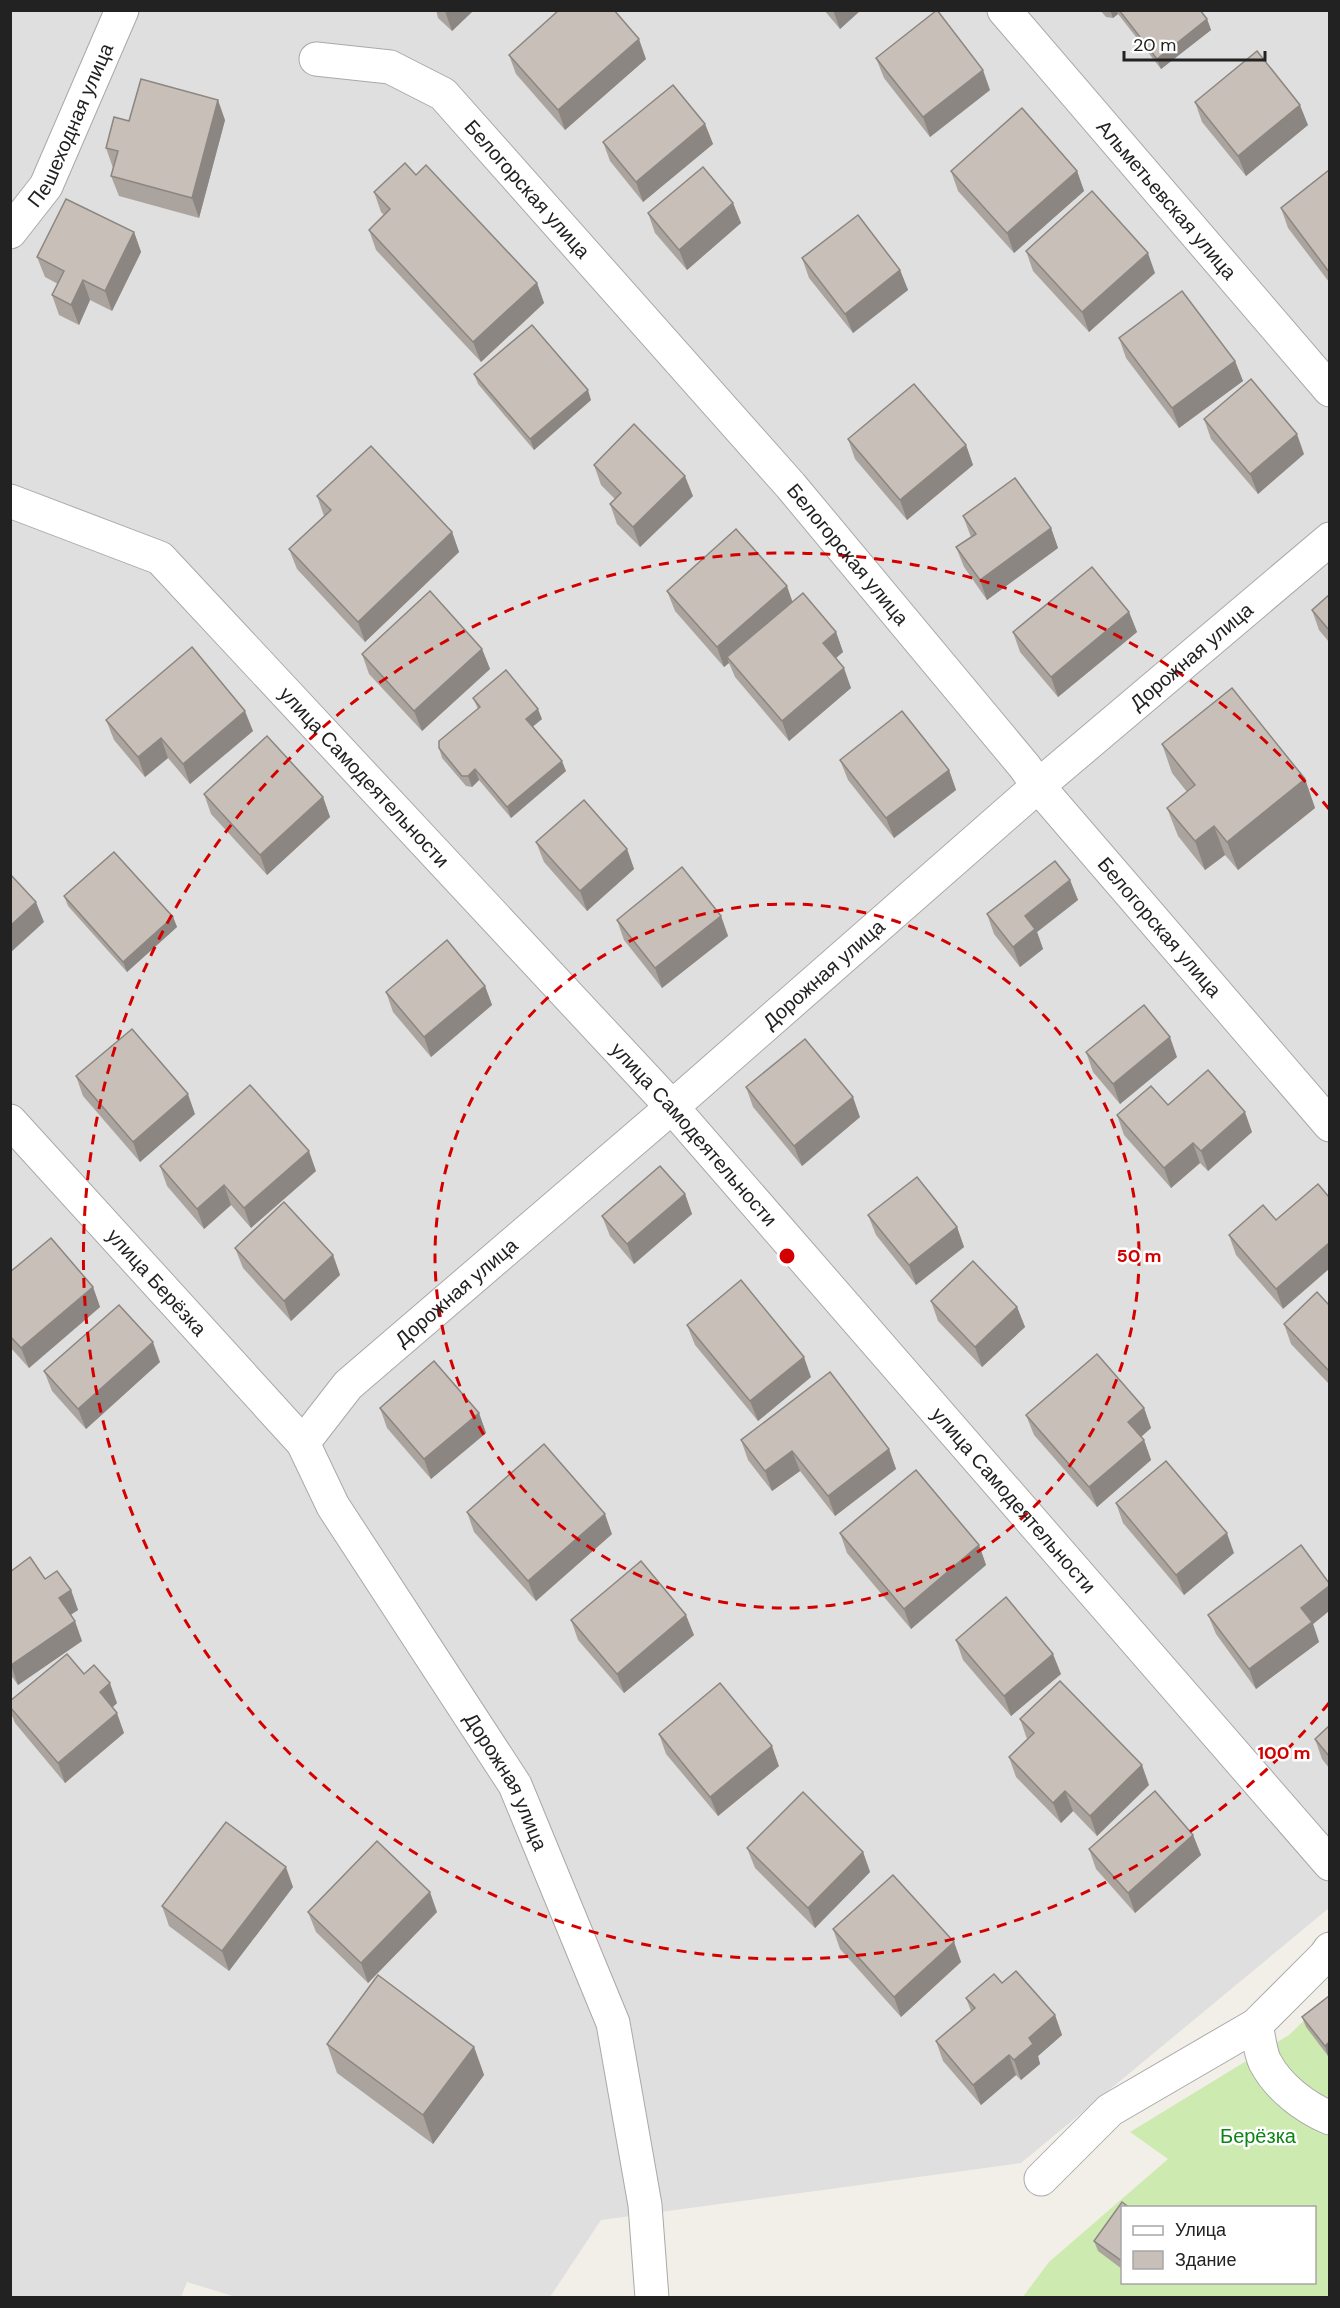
<svg xmlns="http://www.w3.org/2000/svg" width="1340" height="2308" viewBox="0 0 1340 2308" font-family="'DM Sans',sans-serif">
<style>
.residential{fill:#e0dfdf}
.grass{fill:#cdebb0;fill-rule:evenodd}
.lines{fill:none;stroke-linecap:round;stroke-linejoin:round}
.minor-casing{stroke:#a9a9a9;stroke-width:35}
.minor{stroke:#fff;stroke-width:33}
.wall{fill:#aba49e}
.shaded-wall{fill:#8b8681}
.building{fill:#c7bfb8;stroke:#8b8681;stroke-width:1.5}
.ring{fill:none;stroke:#d40000;stroke-width:3;stroke-dasharray:10 8}
.labels{text-anchor:middle;dominant-baseline:central;stroke-width:5;stroke-linejoin:round;paint-order:stroke}
.street-label{font-size:20px;fill:#222;stroke:#fff}
.park-label{font-size:20px;fill:#0c8416;stroke:#fff}
.centre{fill:#d40000;stroke:#fff;stroke-width:3}
.ring-label{font-size:18px;text-anchor:middle;font-weight:bold;fill:#d40000;stroke:#fff;stroke-width:5;stroke-linejoin:round;paint-order:stroke}
</style>
<rect width="100%" height="100%" fill="#f2efe9"/>
<polygon class="residential" points="11,11 1329,11 1329,1908 1021,2163 601,2220 550,2297 239,2298 187,2282 181,2297 11,2298"/>
<path class="grass" d="M1329,1996V2297L1022,2298L1049,2262L1168,2159L1130,2132L1289,2035ZM1122,2208H1314V2282H1122Z"/>
<g class="lines">
<g class="minor-casing">
<g id="minor">
<path id="s1" d="M1004,10L1330,390"/>
<path id="s2" d="M316,59L390,67L443,94L791,486L1025,767L1038,786L1330,1125"/>
<path id="s3" d="M10,232L46,186L122,10"/>
<path id="s4" d="M10,501L160,558L672,1107L1330,1864"/>
<path id="s5" d="M10,1121L303,1443L333,1506L515,1785L613,2023L645,2205L652,2298"/>
<path id="s6" d="M303,1443L348,1385L672,1107L1038,786L1330,539"/>
<path d="M1256,2025C1259,2037 1260,2052 1265,2062C1278,2087 1304,2107 1330,2118"/>
<polyline points="1041,2179 1110,2110 1256,2025 1325,1956 1330,1949"/>
</g>
</g>
<use href="#minor" class="minor"/>
</g>
<g class="wall">
<polygon points="436,10 474,10 452,31 438,18"/>
<polygon points="824,10 861,10 840,29"/>
<polygon points="1100,10 1200,10 1207,19 1211,30 1161,69 1118,14 1113,18 1106,17"/>
<polygon points="509,55 646,59 565,130 516,74"/>
<polygon points="876,58 990,90 930,137 884,78"/>
<polygon points="1195,102 1308,125 1246,176 1202,122"/>
<polygon points="225,120 199,218 119,196 111,176 113,168 106,148 129,121"/>
<polygon points="705,124 713,144 643,202 610,161 603,142"/>
<polygon points="1329,170 1329,282 1288,228 1281,208"/>
<polygon points="951,171 1077,171 1084,191 1014,253 958,191"/>
<polygon points="416,175 537,283 544,303 481,362 376,250 369,230 384,215 381,212 374,192"/>
<polygon points="733,203 741,223 687,270 655,233 648,213"/>
<polygon points="134,232 141,252 112,311 90,300 79,325 59,315 52,295 58,284 45,277 37,257"/>
<polygon points="1026,251 1155,273 1089,332 1033,271"/>
<polygon points="802,258 900,270 908,290 853,333 809,278"/>
<polygon points="1119,338 1235,361 1243,381 1179,428 1126,358"/>
<polygon points="474,374 591,400 534,450 478,384"/>
<polygon points="1204,419 1304,454 1258,494 1211,439"/>
<polygon points="848,439 966,445 973,465 907,520 855,459"/>
<polygon points="594,465 693,496 640,547 617,524 610,504 615,499 601,485"/>
<polygon points="317,496 452,532 459,552 365,642 297,569 289,549 324,516"/>
<polygon points="963,516 1051,528 1058,548 987,600 964,567 956,547 971,537"/>
<polygon points="667,591 793,602 836,632 843,652 836,658 851,688 789,741 735,677 729,663 724,667 675,611"/>
<polygon points="1329,595 1329,642 1319,630 1312,610"/>
<polygon points="1129,612 1137,632 1058,697 1020,652 1013,632"/>
<polygon points="482,649 490,669 422,731 369,674 362,654"/>
<polygon points="473,698 542,719 533,726 566,771 511,818 479,780 472,787 466,786 442,758 439,748 478,709"/>
<polygon points="106,720 253,731 190,784 168,758 145,777 114,740"/>
<polygon points="1162,744 1305,779 1315,808 1238,870 1225,855 1205,870 1178,836 1167,808 1187,792 1172,773"/>
<polygon points="840,760 949,770 956,790 894,838 848,780"/>
<polygon points="204,794 323,797 330,817 267,875 211,814"/>
<polygon points="536,842 627,849 634,869 587,911 544,862"/>
<polygon points="1070,880 1078,900 1037,932 1043,949 1020,967 994,934 987,914"/>
<polygon points="64,896 173,917 177,927 127,972 68,906"/>
<polygon points="721,916 728,936 662,988 624,940 617,920"/>
<polygon points="485,986 492,1005 431,1057 393,1012 386,992"/>
<polygon points="1086,1052 1177,1057 1120,1104 1093,1072"/>
<polygon points="76,1076 195,1114 140,1162 83,1096"/>
<polygon points="746,1087 860,1117 802,1166 753,1107"/>
<polygon points="1168,1105 1252,1132 1208,1171 1200,1163 1171,1188 1124,1135 1117,1115"/>
<polygon points="160,1166 316,1171 251,1228 231,1205 204,1229 167,1186"/>
<polygon points="685,1194 692,1214 634,1264 610,1236 602,1216"/>
<polygon points="1263,1205 1283,1309 1236,1255 1229,1235"/>
<polygon points="868,1215 957,1227 964,1247 916,1285 876,1235"/>
<polygon points="235,1248 333,1255 340,1275 291,1321 243,1268"/>
<polygon points="10,1272 93,1287 100,1307 29,1368 10,1347"/>
<polygon points="931,1301 1017,1307 1025,1327 982,1367 938,1321"/>
<polygon points="1329,1305 1329,1384 1291,1344 1284,1324"/>
<polygon points="687,1325 811,1377 758,1421 695,1345"/>
<polygon points="160,1362 86,1429 52,1391 44,1371"/>
<polygon points="380,1408 479,1413 486,1433 431,1479 387,1428"/>
<polygon points="1144,1408 1151,1428 1141,1437 1144,1440 1151,1460 1097,1507 1034,1435 1026,1415"/>
<polygon points="741,1440 889,1449 896,1469 835,1516 800,1471 772,1491 748,1460"/>
<polygon points="1116,1503 1234,1553 1184,1595 1123,1523"/>
<polygon points="467,1512 612,1534 536,1601 474,1532"/>
<polygon points="840,1533 979,1545 986,1565 911,1629 847,1553"/>
<polygon points="10,1572 45,1579 71,1590 78,1610 70,1615 82,1641 18,1685 10,1674"/>
<polygon points="1329,1583 1329,1611 1313,1624 1319,1642 1256,1689 1216,1634 1208,1615"/>
<polygon points="571,1620 694,1635 624,1693 578,1640"/>
<polygon points="956,1640 1061,1674 1011,1716 963,1660"/>
<polygon points="84,1674 117,1703 112,1708 124,1733 65,1783 15,1723 10,1711 10,1701"/>
<polygon points="1020,1719 1149,1785 1097,1836 1073,1811 1061,1823 1016,1777 1009,1757 1027,1739"/>
<polygon points="1329,1726 1329,1768 1322,1759 1315,1739"/>
<polygon points="659,1734 779,1766 718,1816 666,1754"/>
<polygon points="1193,1835 1201,1855 1135,1913 1096,1869 1089,1849"/>
<polygon points="747,1848 863,1852 870,1872 815,1928 755,1868"/>
<polygon points="293,1887 229,1971 169,1926 162,1906"/>
<polygon points="308,1912 437,1912 368,1983 316,1932"/>
<polygon points="833,1929 954,1942 961,1962 901,2017 840,1949"/>
<polygon points="1002,1983 1055,2015 1062,2035 1038,2056 1040,2064 1021,2080 1016,2075 981,2105 943,2061 936,2041 971,2011 966,1998"/>
<polygon points="1329,1996 1328,2056 1306,2027 1302,2017"/>
<polygon points="327,2044 474,2047 484,2075 433,2144 337,2073"/>
<polygon points="1122,2208 1122,2269 1098,2251 1094,2241"/>
</g>
<g class="shaded-wall">
<polygon points="446,10 474,10 452,31 445,11"/>
<polygon points="833,10 861,10 840,29"/>
<polygon points="1110,10 1116,10 1118,14 1113,18"/>
<polygon points="1207,19 1211,30 1161,69 1157,59"/>
<polygon points="639,39 646,59 565,130 558,110"/>
<polygon points="983,70 990,90 930,137 923,117"/>
<polygon points="218,100 225,120 199,218 192,198"/>
<polygon points="1300,105 1308,125 1246,176 1238,156"/>
<polygon points="705,124 713,144 643,202 636,182"/>
<polygon points="1077,171 1084,191 1014,253 1007,233"/>
<polygon points="733,203 741,223 687,270 679,250"/>
<polygon points="134,232 141,252 112,311 105,291"/>
<polygon points="1148,253 1155,273 1089,332 1082,312"/>
<polygon points="900,270 908,290 853,333 845,314"/>
<polygon points="83,280 90,300 79,325 71,305"/>
<polygon points="537,283 544,303 481,362 473,342"/>
<polygon points="1235,361 1243,381 1179,428 1172,408"/>
<polygon points="588,390 591,400 534,450 530,439"/>
<polygon points="1297,434 1304,454 1258,494 1250,474"/>
<polygon points="966,445 973,465 907,520 900,500"/>
<polygon points="685,476 693,496 640,547 633,527"/>
<polygon points="1051,528 1058,548 987,600 980,580"/>
<polygon points="452,532 459,552 365,642 358,622"/>
<polygon points="787,586 794,606 727,657 729,663 724,667 717,647"/>
<polygon points="1129,612 1137,632 1058,697 1051,677"/>
<polygon points="836,632 843,652 830,663 823,643"/>
<polygon points="482,649 490,669 422,731 414,711"/>
<polygon points="844,668 851,688 789,741 782,721"/>
<polygon points="538,709 542,719 530,729 526,719"/>
<polygon points="245,711 253,731 190,784 183,764"/>
<polygon points="161,738 168,758 145,777 138,757"/>
<polygon points="562,761 566,771 511,818 507,807"/>
<polygon points="475,769 479,780 472,787 468,776"/>
<polygon points="949,770 956,790 894,838 886,818"/>
<polygon points="1305,779 1315,808 1238,870 1227,842"/>
<polygon points="323,797 330,817 267,875 260,855"/>
<polygon points="1214,826 1225,855 1205,870 1195,841"/>
<polygon points="627,849 634,869 587,911 580,891"/>
<polygon points="1070,880 1078,900 1037,932 1043,949 1020,967 1013,947 1025,916"/>
<polygon points="36,902 44,922 10,953 10,926"/>
<polygon points="721,916 728,936 662,988 655,968"/>
<polygon points="173,917 177,927 127,972 123,962"/>
<polygon points="485,986 492,1005 431,1057 424,1037"/>
<polygon points="1170,1037 1177,1057 1120,1104 1113,1084"/>
<polygon points="188,1094 195,1114 140,1162 133,1142"/>
<polygon points="853,1097 860,1117 802,1166 794,1146"/>
<polygon points="1245,1112 1252,1132 1208,1171 1201,1151"/>
<polygon points="1193,1143 1200,1163 1171,1188 1164,1168"/>
<polygon points="309,1151 316,1171 251,1228 244,1208"/>
<polygon points="224,1185 231,1205 204,1229 197,1209"/>
<polygon points="685,1194 692,1214 634,1264 627,1244"/>
<polygon points="957,1227 964,1247 916,1285 909,1265"/>
<polygon points="1329,1243 1329,1269 1283,1309 1276,1289"/>
<polygon points="333,1255 340,1275 291,1321 284,1301"/>
<polygon points="93,1287 100,1307 29,1368 21,1348"/>
<polygon points="1017,1307 1025,1327 982,1367 975,1347"/>
<polygon points="153,1342 160,1362 86,1429 78,1409"/>
<polygon points="804,1357 811,1377 758,1421 750,1401"/>
<polygon points="1144,1408 1151,1428 1135,1442 1128,1422"/>
<polygon points="479,1413 486,1433 431,1479 424,1459"/>
<polygon points="1144,1440 1151,1460 1097,1507 1089,1487"/>
<polygon points="889,1449 896,1469 835,1516 828,1496"/>
<polygon points="792,1451 800,1471 772,1491 765,1471"/>
<polygon points="605,1514 612,1534 536,1601 528,1581"/>
<polygon points="1227,1533 1234,1553 1184,1595 1176,1575"/>
<polygon points="979,1545 986,1565 911,1629 904,1609"/>
<polygon points="1329,1586 1329,1611 1313,1624 1319,1642 1256,1689 1249,1669 1301,1608"/>
<polygon points="71,1590 78,1610 66,1618 59,1598"/>
<polygon points="686,1615 694,1635 624,1693 617,1674"/>
<polygon points="75,1621 82,1641 18,1685 11,1665"/>
<polygon points="1053,1654 1061,1674 1011,1716 1004,1696"/>
<polygon points="110,1683 117,1703 107,1712 100,1692"/>
<polygon points="117,1713 124,1733 65,1783 58,1763"/>
<polygon points="772,1746 779,1766 718,1816 710,1797"/>
<polygon points="1142,1765 1149,1785 1097,1836 1090,1816"/>
<polygon points="1065,1791 1073,1811 1061,1823 1053,1803"/>
<polygon points="1193,1835 1201,1855 1135,1913 1128,1893"/>
<polygon points="863,1852 870,1872 815,1928 808,1908"/>
<polygon points="286,1867 293,1887 229,1971 222,1951"/>
<polygon points="430,1892 437,1912 368,1983 361,1963"/>
<polygon points="954,1942 961,1962 901,2017 894,1997"/>
<polygon points="1055,2015 1062,2035 1038,2056 1040,2064 1021,2080 1014,2060 1029,2038"/>
<polygon points="1329,2042 1329,2055 1328,2056 1325,2046"/>
<polygon points="474,2047 484,2075 433,2144 423,2115"/>
<polygon points="1009,2055 1016,2075 981,2105 973,2085"/>
</g>
<g class="building">
<polygon points="559,10 614,10 639,39 558,110 509,55"/>
<polygon points="937,10 983,70 923,117 876,58"/>
<polygon points="1119,10 1200,10 1207,19 1157,59"/>
<polygon points="1257,51 1300,105 1238,156 1195,102"/>
<polygon points="141,79 218,100 192,198 111,176 118,151 106,148 114,117 129,121"/>
<polygon points="673,85 705,124 636,182 603,142"/>
<polygon points="1022,108 1077,171 1007,233 951,171"/>
<polygon points="405,163 416,175 426,165 537,283 473,342 369,230 390,209 374,192"/>
<polygon points="703,167 733,203 679,250 648,213"/>
<polygon points="1329,170 1329,272 1281,208"/>
<polygon points="1092,191 1148,253 1082,312 1026,251"/>
<polygon points="66,199 134,232 105,291 83,280 71,305 52,295 64,271 37,257"/>
<polygon points="858,215 900,270 845,314 802,258"/>
<polygon points="1182,291 1235,361 1172,408 1119,338"/>
<polygon points="532,325 588,390 530,439 474,374"/>
<polygon points="1251,379 1297,434 1250,474 1204,419"/>
<polygon points="914,384 966,445 900,500 848,439"/>
<polygon points="634,424 685,476 633,527 610,504 621,493 594,465"/>
<polygon points="371,446 452,532 358,622 289,549 331,510 317,496"/>
<polygon points="1015,478 1051,528 980,580 956,547 976,534 963,516"/>
<polygon points="736,529 787,586 717,647 667,591"/>
<polygon points="1092,567 1129,612 1051,677 1013,632"/>
<polygon points="430,591 482,649 414,711 362,654"/>
<polygon points="803,593 836,632 823,643 844,668 782,721 727,657"/>
<polygon points="1329,595 1329,630 1312,610"/>
<polygon points="192,647 245,711 183,764 161,738 138,757 106,720"/>
<polygon points="506,670 538,709 526,719 562,761 507,807 475,769 468,776 462,776 439,748 439,741 480,707 473,698"/>
<polygon points="1232,688 1305,779 1227,842 1214,826 1195,841 1167,808 1195,785 1162,744"/>
<polygon points="902,711 949,770 886,818 840,760"/>
<polygon points="267,736 323,797 260,855 204,794"/>
<polygon points="584,800 627,849 580,891 536,842"/>
<polygon points="114,852 173,917 123,962 64,896"/>
<polygon points="1055,861 1070,880 1025,916 1035,929 1013,947 987,914"/>
<polygon points="682,867 721,916 655,968 617,920"/>
<polygon points="10,874 36,902 10,926"/>
<polygon points="447,940 485,986 424,1037 386,992"/>
<polygon points="1144,1005 1170,1037 1113,1084 1086,1052"/>
<polygon points="132,1029 188,1094 133,1142 76,1076"/>
<polygon points="805,1039 853,1097 794,1146 746,1087"/>
<polygon points="1208,1070 1245,1112 1201,1151 1193,1143 1164,1168 1117,1115 1151,1086 1168,1105"/>
<polygon points="250,1085 309,1151 244,1208 224,1185 197,1209 160,1166"/>
<polygon points="660,1166 685,1194 627,1244 602,1216"/>
<polygon points="917,1177 957,1227 909,1265 868,1215"/>
<polygon points="1318,1184 1329,1197 1329,1243 1276,1289 1229,1235 1263,1205 1276,1220"/>
<polygon points="284,1202 333,1255 284,1301 235,1248"/>
<polygon points="51,1238 93,1287 21,1348 10,1336 10,1272"/>
<polygon points="973,1261 1017,1307 975,1347 931,1301"/>
<polygon points="741,1280 804,1357 750,1401 687,1325"/>
<polygon points="1317,1292 1329,1305 1329,1371 1284,1324"/>
<polygon points="119,1305 153,1342 78,1409 44,1371"/>
<polygon points="1097,1354 1144,1408 1128,1422 1144,1440 1089,1487 1026,1415"/>
<polygon points="434,1361 479,1413 424,1459 380,1408"/>
<polygon points="830,1372 889,1449 828,1496 792,1451 765,1471 741,1440"/>
<polygon points="544,1444 605,1514 528,1581 467,1512"/>
<polygon points="1166,1461 1227,1533 1176,1575 1116,1503"/>
<polygon points="916,1470 979,1545 904,1609 840,1533"/>
<polygon points="1301,1545 1329,1583 1329,1586 1301,1608 1312,1622 1249,1669 1208,1615"/>
<polygon points="30,1557 45,1579 57,1571 71,1590 59,1598 75,1621 11,1665 10,1572"/>
<polygon points="641,1561 686,1615 617,1674 571,1620"/>
<polygon points="1006,1597 1053,1654 1004,1696 956,1640"/>
<polygon points="67,1654 84,1674 94,1665 110,1683 100,1692 117,1713 58,1763 10,1707 10,1701"/>
<polygon points="1060,1681 1142,1765 1090,1816 1065,1791 1053,1803 1009,1757 1034,1733 1020,1719"/>
<polygon points="720,1683 772,1746 710,1797 659,1734"/>
<polygon points="1329,1726 1329,1756 1315,1739"/>
<polygon points="1155,1791 1193,1835 1128,1893 1089,1849"/>
<polygon points="803,1792 863,1852 808,1908 747,1848"/>
<polygon points="226,1822 286,1867 222,1951 162,1906"/>
<polygon points="377,1841 430,1892 361,1963 308,1912"/>
<polygon points="893,1875 954,1942 894,1997 833,1929"/>
<polygon points="1016,1971 1055,2015 1029,2038 1033,2044 1014,2060 1009,2055 973,2085 936,2041 975,2008 966,1998 994,1974 1002,1983"/>
<polygon points="378,1975 474,2047 423,2115 327,2044"/>
<polygon points="1329,1996 1329,2042 1325,2046 1302,2017"/>
<polygon points="1122,2202 1130,2208 1122,2208 1122,2261 1094,2241"/>
</g>
<g class="ring">
<circle cx="787" cy="1256" r="352"/>
<path d="M1329 1703A703 703 0 1 1 1329 809"/>
</g>
<g class="labels">
<g class="street-label">
<text stroke="none"><textPath href="#s3" startOffset="124">Пешеходная улица</textPath></text>
<text stroke="none"><textPath href="#s2" startOffset="261">Белогорская улица</textPath></text>
<text stroke="none"><textPath href="#s1" startOffset="250">Альметьевская улица</textPath></text>
<text stroke="none"><textPath href="#s2" startOffset="747">Белогорская улица</textPath></text>
<text stroke="none"><textPath href="#s6" startOffset="1188">Дорожная улица</textPath></text>
<text stroke="none"><textPath href="#s4" startOffset="460">улица Самодеятельности</textPath></text>
<text stroke="none"><textPath href="#s2" startOffset="1233">Белогорская улица</textPath></text>
<text stroke="none"><textPath href="#s6" startOffset="702">Дорожная улица</textPath></text>
<text stroke="none"><textPath href="#s4" startOffset="946">улица Самодеятельности</textPath></text>
<text stroke="none"><textPath href="#s5" startOffset="218">улица Берёзка</textPath></text>
<text stroke="none"><textPath href="#s6" startOffset="216">Дорожная улица</textPath></text>
<text stroke="none"><textPath href="#s4" startOffset="1432">улица Самодеятельности</textPath></text>
<text stroke="none"><textPath href="#s5" startOffset="831">Дорожная улица</textPath></text>
</g>
<g class="park-label">
<text x="1258" y="2136">Берёзка</text>
</g>
</g>
<circle cx="787" cy="1256" r="9" class="centre"/>
<g class="ring-label">
<text x="1139" y="1262">50 m</text>
<text x="1284" y="1759">100 m</text>
</g>
<rect width="1340" height="2308" fill="none" stroke="#222222" stroke-width="24"/>
<rect x="1121" y="2206" width="195" height="78" fill="#ffffff" stroke="#a7a7a7" stroke-width="1.5"/>
<rect x="1133" y="2226" width="30" height="9" fill="#ffffff" stroke="#a7a7a7" stroke-width="1.5"/>
<text x="1175" y="2236" font-size="18" fill="#222222">Улица</text>
<rect x="1133" y="2251" width="30" height="18" fill="#c7bfb8" stroke="#a7a7a7" stroke-width="1.5"/>
<text x="1175" y="2266" font-size="18" fill="#222222">Здание</text>
<path d="M1124 51v9h141v-9" fill="none" stroke="#222222" stroke-width="3"/>
<text x="1133" y="51" font-size="18" fill="#222222" stroke="#ffffff" stroke-width="4.5" paint-order="stroke">20 m</text>
</svg>
